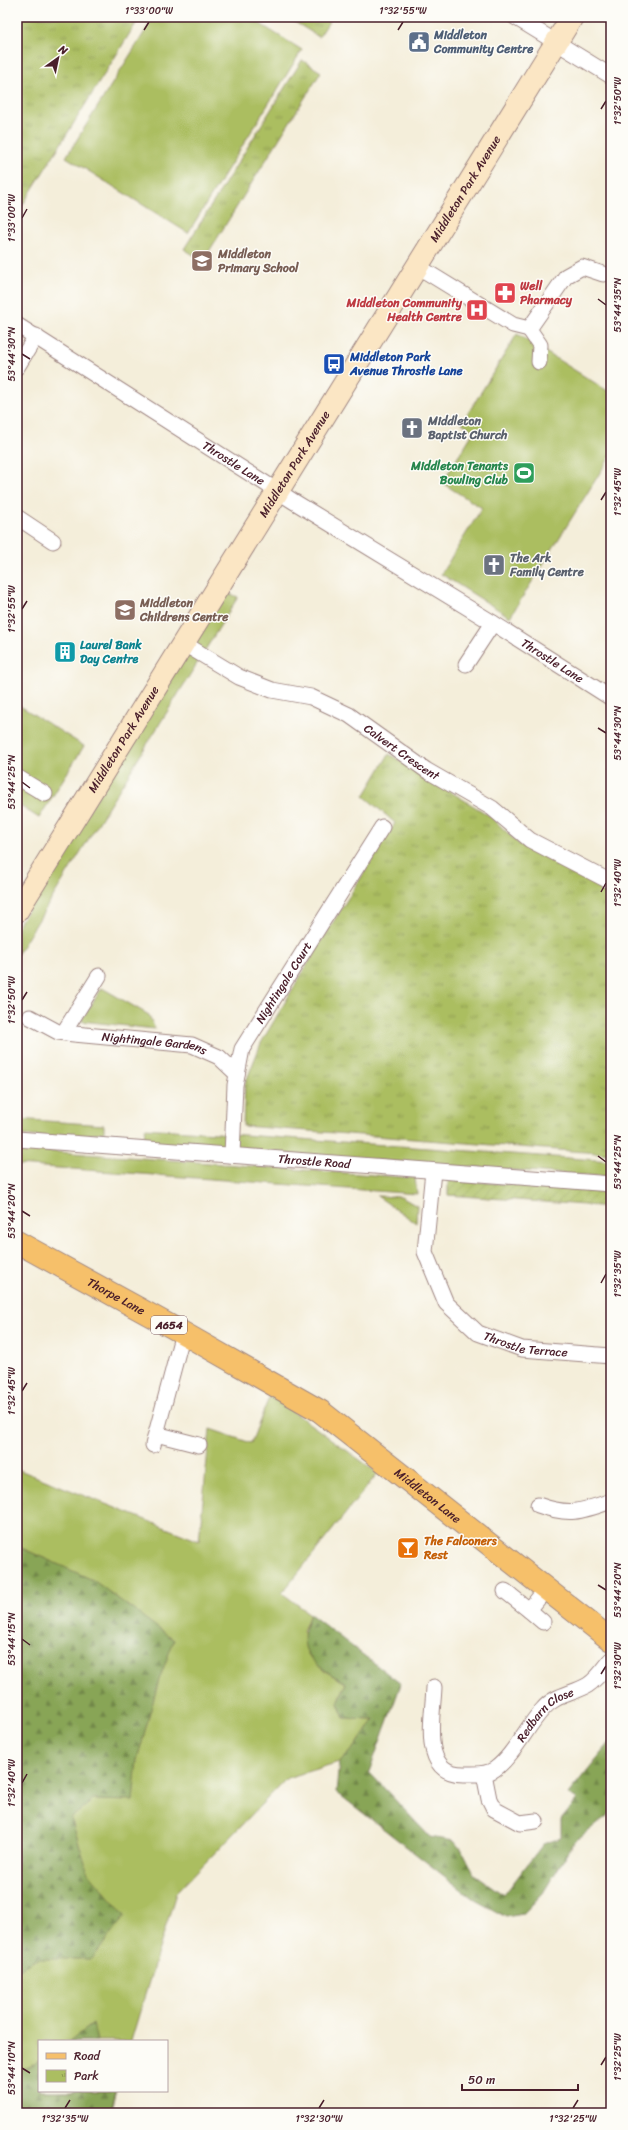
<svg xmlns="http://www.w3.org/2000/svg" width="628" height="2130" viewBox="0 0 628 2130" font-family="Sriracha,sans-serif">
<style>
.grass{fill:#abbe61;stroke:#7a6e46}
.forest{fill:url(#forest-firs);stroke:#696241}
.park{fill:url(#park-tufts);stroke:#7a6e46}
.garden{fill:url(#garden-furrows);stroke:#7a6e46}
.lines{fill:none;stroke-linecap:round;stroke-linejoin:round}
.street-casing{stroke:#9f8682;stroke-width:17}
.secondary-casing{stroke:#9f8682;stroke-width:24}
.primary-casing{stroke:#9f8682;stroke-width:24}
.street{stroke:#fff;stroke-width:15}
.secondary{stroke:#fbe6c4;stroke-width:22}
.primary{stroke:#f6c06b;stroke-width:22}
.ticks{fill:none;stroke:#4a1f2b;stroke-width:1.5}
.labels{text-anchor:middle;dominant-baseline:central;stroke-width:3;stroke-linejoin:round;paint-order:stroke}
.shield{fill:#fdfcf7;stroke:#806168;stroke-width:1}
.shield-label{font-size:11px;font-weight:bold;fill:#4a1f2b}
.service-label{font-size:12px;font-weight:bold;fill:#4e5e75;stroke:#fdfcf7;text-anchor:start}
.street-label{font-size:12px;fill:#4a1f2b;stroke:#fdfcf7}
.education-label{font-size:12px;font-weight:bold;fill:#785e54;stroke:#fdfcf7;text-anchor:start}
.health-label{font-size:12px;font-weight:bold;fill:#be3a42;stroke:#fdfcf7;text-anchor:start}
.transit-label{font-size:12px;font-weight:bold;fill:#164399;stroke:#fdfcf7;text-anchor:start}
.worship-label{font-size:12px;font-weight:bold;fill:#5b616d;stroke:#fdfcf7;text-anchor:start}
.leisure-label{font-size:12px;font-weight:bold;fill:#27864d;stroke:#fdfcf7;text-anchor:end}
.culture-label{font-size:12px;font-weight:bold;fill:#0d838f;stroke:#fdfcf7;text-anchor:start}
.food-label{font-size:12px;font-weight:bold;fill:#c56008;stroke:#fdfcf7;text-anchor:start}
.neatline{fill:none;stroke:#4a1f2b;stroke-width:1.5}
.ticks-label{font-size:10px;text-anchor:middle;fill:#4a1f2b}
</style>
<defs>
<pattern id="forest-firs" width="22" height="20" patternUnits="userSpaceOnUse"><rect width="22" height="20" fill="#88a557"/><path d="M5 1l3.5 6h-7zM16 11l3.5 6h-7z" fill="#718648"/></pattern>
<pattern id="park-tufts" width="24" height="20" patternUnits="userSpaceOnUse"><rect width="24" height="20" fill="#abbe61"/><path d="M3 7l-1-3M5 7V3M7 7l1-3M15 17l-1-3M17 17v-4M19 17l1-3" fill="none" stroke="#8d9a50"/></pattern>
<pattern id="garden-furrows" width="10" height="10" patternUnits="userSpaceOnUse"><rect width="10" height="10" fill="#abbe61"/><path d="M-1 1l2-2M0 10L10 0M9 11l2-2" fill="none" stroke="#8d9a50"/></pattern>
</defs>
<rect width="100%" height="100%" fill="#fdfcf7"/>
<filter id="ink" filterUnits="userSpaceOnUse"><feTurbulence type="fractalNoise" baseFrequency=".025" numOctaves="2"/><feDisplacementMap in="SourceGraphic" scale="8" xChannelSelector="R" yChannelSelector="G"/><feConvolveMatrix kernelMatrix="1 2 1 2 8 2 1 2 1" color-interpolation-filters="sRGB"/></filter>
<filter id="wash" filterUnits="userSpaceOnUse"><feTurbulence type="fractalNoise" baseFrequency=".012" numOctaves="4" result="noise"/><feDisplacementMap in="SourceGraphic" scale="16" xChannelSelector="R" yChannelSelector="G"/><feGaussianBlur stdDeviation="0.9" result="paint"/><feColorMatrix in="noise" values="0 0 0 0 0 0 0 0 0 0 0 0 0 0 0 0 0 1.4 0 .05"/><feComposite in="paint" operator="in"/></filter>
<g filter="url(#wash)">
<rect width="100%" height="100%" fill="#f4eeda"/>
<g class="grass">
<polygon points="154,17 249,17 302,50 188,233 66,157"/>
<polygon points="517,334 611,393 611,455 510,617 441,574 482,508 442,483 474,431 462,423"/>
<polygon points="224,592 238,597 17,955 17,927"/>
<polygon points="17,704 84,746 39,818 17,804"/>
<polygon points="102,988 149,1015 155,1029 81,1021"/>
<polygon points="17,1119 104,1125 104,1133 97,1133 74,1139 17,1135"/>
<polygon points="145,1128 611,1161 611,1177 159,1145 144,1137"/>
<polygon points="17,1149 415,1178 417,1194 17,1165"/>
<polygon points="377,1196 401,1197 417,1206 416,1223"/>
<polygon points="270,1395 378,1473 282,1593 310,1614 303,1631 323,1670 346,1683 338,1703 344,1718 374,1719 356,1746 339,1762 287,1778 176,1893 131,2041 39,2041 39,2091 116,2091 110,2113 17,2113 17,1469 199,1541 210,1429 251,1443"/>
</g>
<g class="forest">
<polygon points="17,1546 93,1580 174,1640 159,1680 137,1760 133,1801 93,1800 71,1818 88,1872 125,1916 92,1959 37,1959 17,1970"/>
<path d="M310,1614L401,1684L369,1772L430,1837L454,1841L465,1855L474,1874L504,1895L543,1844L561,1838V1820L577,1800L568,1794L611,1741V1811L607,1816L575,1841L543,1893L523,1914L506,1917L475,1900L336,1792L339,1762L356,1746L374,1719L344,1718L338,1703L346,1683C315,1665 293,1655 310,1614Z"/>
<polygon points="93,2024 97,2041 70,2041"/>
<polygon points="39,2061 39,2091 115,2091 110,2113 17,2113 17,2072"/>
</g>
<g class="park">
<polygon points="17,17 140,17 17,214"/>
<polygon points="287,17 332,17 319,37"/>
<polygon points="302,60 321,72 203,261 184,249"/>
<polygon points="389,754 490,816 519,844 611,890 611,1154 243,1126 245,1084 261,1043 317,948 395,823 364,796"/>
</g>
<polygon class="garden" points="451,1180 611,1192 611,1207 448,1195 448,1182"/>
</g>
<g filter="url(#ink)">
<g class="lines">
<g class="street-casing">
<g id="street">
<polyline points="515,17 611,76"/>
<polyline points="417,266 513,325 529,329 566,276 582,267 603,274"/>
<path id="s1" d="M17,325L293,501L493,623L611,698"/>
<polyline points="529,329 540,345 539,362"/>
<polyline points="17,367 36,336"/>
<polyline points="17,517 53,541"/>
<path id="s2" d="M183,643L239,677L272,690L311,697L349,715L426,770L492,808L530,840L611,882"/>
<polyline points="466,664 493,623"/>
<polyline points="17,777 45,794"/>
<path id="s3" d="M30,1017L58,1032L74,1034L192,1045L219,1057L237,1074"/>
<polyline points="64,1032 99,976"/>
<path id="s4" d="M17,1139L611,1184"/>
<path id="s5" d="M232,1155L235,1085L242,1049L382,827"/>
<path id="s6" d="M433,1171L425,1252L446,1303L478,1333L522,1349L611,1356"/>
<polyline points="156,1434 199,1445"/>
<polyline points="153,1445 183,1333"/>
<path d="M538,1505C569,1516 580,1512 611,1501"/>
<polyline points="505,1591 529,1610 546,1589"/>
<polyline points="529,1610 543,1622"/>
<path id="s7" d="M434,1687C433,1718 419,1776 466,1774C476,1774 487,1775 495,1769C514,1755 527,1726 543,1709C554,1695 573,1694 588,1685C597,1679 604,1669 611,1660"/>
<polyline points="484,1774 489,1799 494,1809 520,1823 536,1821"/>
</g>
</g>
<g class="secondary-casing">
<g id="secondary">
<path id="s8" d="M17,911L572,17"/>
</g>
</g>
<g class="primary-casing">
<g id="primary">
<path id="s9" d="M17,1242L183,1333L320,1411L611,1640"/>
</g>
</g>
<use href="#street" class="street"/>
<use href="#secondary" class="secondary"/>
<use href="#primary" class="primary"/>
</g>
</g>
<path class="ticks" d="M144,30L149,22M398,30L403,22M601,109L606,101M22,218L27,209M598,299L606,305M22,354L30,359M601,500L606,492M22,609L27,601M598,728L606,733M22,782L30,788M601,892L606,883M22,1000L27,992M598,1156L606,1162M22,1211L30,1216M601,1283L606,1274M22,1391L27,1383M598,1585L606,1590M22,1639L30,1645M601,1674L606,1666M22,1783L27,1774M601,2065L606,2057M22,2068L30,2073M65,2108L70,2100M319,2108L324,2100M573,2108L578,2100"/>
<defs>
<g id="civic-square" transform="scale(1.15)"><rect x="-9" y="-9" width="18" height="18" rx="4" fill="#5c6f8a" stroke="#fdfcf7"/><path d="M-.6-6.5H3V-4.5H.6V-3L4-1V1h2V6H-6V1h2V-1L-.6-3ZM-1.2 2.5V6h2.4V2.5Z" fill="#fff"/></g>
<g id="school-square" transform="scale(1.15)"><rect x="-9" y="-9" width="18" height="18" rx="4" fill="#8d6e63" stroke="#fdfcf7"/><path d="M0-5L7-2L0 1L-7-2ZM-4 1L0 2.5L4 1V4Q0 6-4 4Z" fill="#fff"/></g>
<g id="pharmacy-square" transform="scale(1.15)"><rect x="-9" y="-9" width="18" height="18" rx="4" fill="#e0444e" stroke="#fdfcf7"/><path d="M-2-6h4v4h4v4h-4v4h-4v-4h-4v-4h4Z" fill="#fff"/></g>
<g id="hospital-square" transform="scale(1.15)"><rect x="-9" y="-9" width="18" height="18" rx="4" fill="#e0444e" stroke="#fdfcf7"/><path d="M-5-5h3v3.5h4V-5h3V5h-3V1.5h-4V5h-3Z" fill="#fff"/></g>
<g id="bus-square" transform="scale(1.15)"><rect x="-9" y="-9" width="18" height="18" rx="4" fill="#1a4fb4" stroke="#fdfcf7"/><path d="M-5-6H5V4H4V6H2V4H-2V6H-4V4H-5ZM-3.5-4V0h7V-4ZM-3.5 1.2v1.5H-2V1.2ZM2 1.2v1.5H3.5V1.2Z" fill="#fff"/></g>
<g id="church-square" transform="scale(1.15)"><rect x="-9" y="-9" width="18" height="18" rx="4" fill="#6b7280" stroke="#fdfcf7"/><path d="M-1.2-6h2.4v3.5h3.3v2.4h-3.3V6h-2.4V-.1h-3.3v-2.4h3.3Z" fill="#fff"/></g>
<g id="stadium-square" transform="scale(1.15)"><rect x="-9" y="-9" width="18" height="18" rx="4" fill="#2e9e5b" stroke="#fdfcf7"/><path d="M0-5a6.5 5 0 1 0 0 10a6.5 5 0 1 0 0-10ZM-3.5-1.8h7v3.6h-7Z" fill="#fff"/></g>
<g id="building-square" transform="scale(1.15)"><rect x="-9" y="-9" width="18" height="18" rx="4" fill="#0f9aa8" stroke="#fdfcf7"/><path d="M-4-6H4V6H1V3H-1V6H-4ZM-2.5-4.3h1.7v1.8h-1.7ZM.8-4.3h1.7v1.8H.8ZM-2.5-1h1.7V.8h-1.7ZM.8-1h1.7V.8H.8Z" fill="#fff"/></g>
<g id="bar-square" transform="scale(1.15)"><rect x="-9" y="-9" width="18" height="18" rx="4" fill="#e8710a" stroke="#fdfcf7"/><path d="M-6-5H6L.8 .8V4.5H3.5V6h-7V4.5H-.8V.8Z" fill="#fff"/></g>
</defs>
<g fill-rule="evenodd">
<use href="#civic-square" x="419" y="42"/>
<use href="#school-square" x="202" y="261"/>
<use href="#pharmacy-square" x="505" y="293"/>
<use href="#hospital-square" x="477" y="310"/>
<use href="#bus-square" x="334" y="364"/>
<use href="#church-square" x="412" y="428"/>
<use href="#stadium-square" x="524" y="473"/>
<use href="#church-square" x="494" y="565"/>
<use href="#school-square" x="125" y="610"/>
<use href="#building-square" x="65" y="652"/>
<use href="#bar-square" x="408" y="1548"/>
</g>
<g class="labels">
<rect class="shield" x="151" y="1316" width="36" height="18" rx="3"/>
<g class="shield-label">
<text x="169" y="1325">A654</text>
</g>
<g class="service-label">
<text x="434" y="35">Middleton<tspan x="434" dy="14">Community Centre</tspan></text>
</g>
<g class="street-label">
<text stroke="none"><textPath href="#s8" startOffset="850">Middleton Park Avenue</textPath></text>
<text stroke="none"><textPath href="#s1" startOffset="257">Throstle Lane</textPath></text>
<text stroke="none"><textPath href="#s8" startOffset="526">Middleton Park Avenue</textPath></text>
<text stroke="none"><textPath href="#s1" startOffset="632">Throstle Lane</textPath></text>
<text stroke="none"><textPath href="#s8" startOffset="202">Middleton Park Avenue</textPath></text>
<text stroke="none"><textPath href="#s2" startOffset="247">Calvert Crescent</textPath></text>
<text stroke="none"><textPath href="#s5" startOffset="185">Nightingale Court</textPath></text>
<text stroke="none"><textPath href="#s3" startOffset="129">Nightingale Gardens</textPath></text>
<text stroke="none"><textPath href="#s4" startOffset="298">Throstle Road</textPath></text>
<text stroke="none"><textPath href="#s9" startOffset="113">Thorpe Lane</textPath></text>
<text stroke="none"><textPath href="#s6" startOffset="230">Throstle Terrace</textPath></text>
<text stroke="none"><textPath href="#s9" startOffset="484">Middleton Lane</textPath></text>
<text stroke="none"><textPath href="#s7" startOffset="213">Redbarn Close</textPath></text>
</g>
<g class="education-label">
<text x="218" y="254">Middleton<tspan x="218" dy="14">Primary School</tspan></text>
<text x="140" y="603">Middleton<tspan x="140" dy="14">Childrens Centre</tspan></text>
</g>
<g class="health-label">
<text x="520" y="286">Well<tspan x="520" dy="14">Pharmacy</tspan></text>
<text x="462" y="303" text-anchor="end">Middleton Community<tspan x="462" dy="14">Health Centre</tspan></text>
</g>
<g class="transit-label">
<text x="350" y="357">Middleton Park<tspan x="350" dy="14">Avenue Throstle Lane</tspan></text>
</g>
<g class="worship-label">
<text x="428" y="421">Middleton<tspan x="428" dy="14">Baptist Church</tspan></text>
<text x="510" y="558">The Ark<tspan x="510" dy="14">Family Centre</tspan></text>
</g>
<g class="leisure-label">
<text x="508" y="466">Middleton Tenants<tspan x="508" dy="14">Bowling Club</tspan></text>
</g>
<g class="culture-label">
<text x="80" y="645">Laurel Bank<tspan x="80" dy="14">Day Centre</tspan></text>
</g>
<g class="food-label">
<text x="424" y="1541">The Falconers<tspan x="424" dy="14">Rest</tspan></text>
</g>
</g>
<rect width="628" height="2130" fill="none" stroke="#fdfcf7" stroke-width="44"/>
<rect x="38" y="2040" width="130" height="52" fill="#fdfcf7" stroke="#b5a4a5"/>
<rect x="46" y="2053" width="20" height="6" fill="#f6c06b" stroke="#b5a4a5"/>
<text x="74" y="2060" font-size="12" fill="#4a1f2b">Road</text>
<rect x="46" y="2070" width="20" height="12" fill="url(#park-tufts)" stroke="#b5a4a5"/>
<text x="74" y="2080" font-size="12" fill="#4a1f2b">Park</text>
<g transform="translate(58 58) rotate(33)" stroke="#fdfcf7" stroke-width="3" paint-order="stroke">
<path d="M0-3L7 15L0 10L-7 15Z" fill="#4a1f2b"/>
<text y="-6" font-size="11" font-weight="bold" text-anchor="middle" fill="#4a1f2b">N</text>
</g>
<path d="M462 2084v6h116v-6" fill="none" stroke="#4a1f2b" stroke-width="2"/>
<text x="468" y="2084" font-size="12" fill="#4a1f2b" stroke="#fdfcf7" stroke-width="3" paint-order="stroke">50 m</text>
<rect x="22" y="22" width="584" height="2086" class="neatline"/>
<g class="ticks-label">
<text x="149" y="14">1°33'00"W</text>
<text x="403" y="14">1°32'55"W</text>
<text transform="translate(617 101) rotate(-90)" y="4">1°32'50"W</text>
<text transform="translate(11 218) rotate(-90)" y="4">1°33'00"W</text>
<text transform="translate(617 305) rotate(-90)" y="4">53°44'35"N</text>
<text transform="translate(11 354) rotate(-90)" y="4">53°44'30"N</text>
<text transform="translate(617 492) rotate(-90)" y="4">1°32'45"W</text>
<text transform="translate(11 609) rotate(-90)" y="4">1°32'55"W</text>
<text transform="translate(617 733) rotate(-90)" y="4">53°44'30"N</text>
<text transform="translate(11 782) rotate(-90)" y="4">53°44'25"N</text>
<text transform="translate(617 883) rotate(-90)" y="4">1°32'40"W</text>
<text transform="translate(11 1000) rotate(-90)" y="4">1°32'50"W</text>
<text transform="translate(617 1162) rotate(-90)" y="4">53°44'25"N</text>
<text transform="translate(11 1211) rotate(-90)" y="4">53°44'20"N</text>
<text transform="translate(617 1274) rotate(-90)" y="4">1°32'35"W</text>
<text transform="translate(11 1391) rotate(-90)" y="4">1°32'45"W</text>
<text transform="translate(617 1590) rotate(-90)" y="4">53°44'20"N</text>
<text transform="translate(11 1639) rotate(-90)" y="4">53°44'15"N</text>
<text transform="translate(617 1666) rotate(-90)" y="4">1°32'30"W</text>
<text transform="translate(11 1783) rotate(-90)" y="4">1°32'40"W</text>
<text transform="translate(617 2057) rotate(-90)" y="4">1°32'25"W</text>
<text transform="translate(11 2068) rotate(-90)" y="4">53°44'10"N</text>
<text x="65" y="2122">1°32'35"W</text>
<text x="319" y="2122">1°32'30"W</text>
<text x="573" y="2122">1°32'25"W</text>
</g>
</svg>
